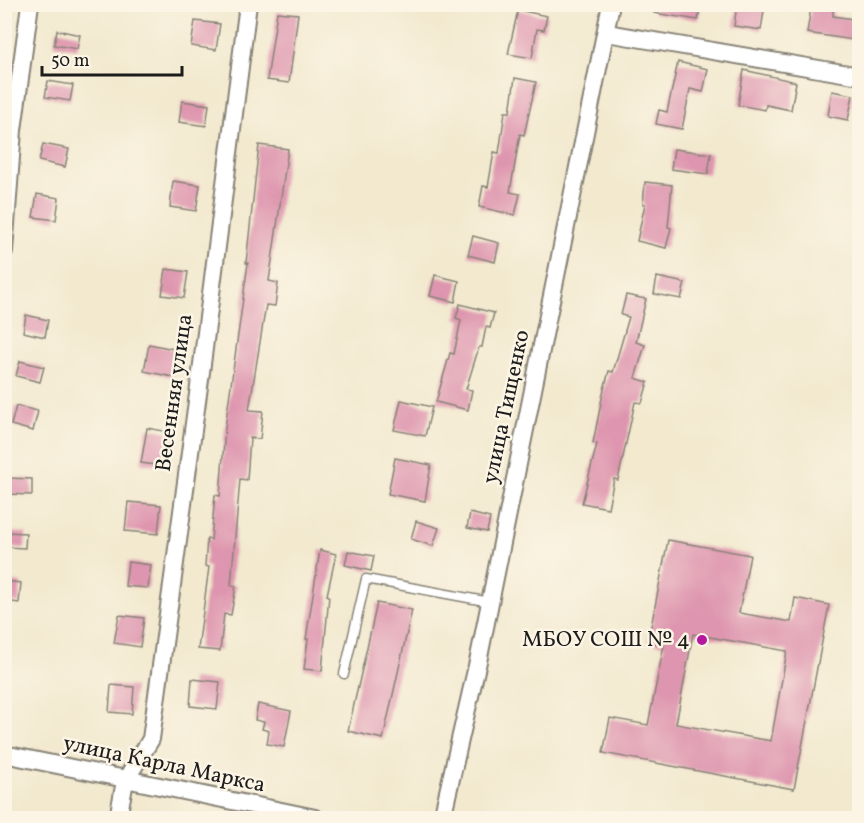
<svg xmlns="http://www.w3.org/2000/svg" width="864" height="823" viewBox="0 0 864 823" font-family="Vollkorn,serif">
<style>
.building{fill:#de95af;fill-rule:evenodd}
.lines{fill:none;stroke-linecap:round;stroke-linejoin:round}
.lane-casing{stroke:#878276;stroke-width:11}
.street-casing{stroke:#878276;stroke-width:20}
.lane{stroke:#fff;stroke-width:8}
.street{stroke:#fff;stroke-width:16}
.poi-dot{fill:#b5179e;stroke:#fcf5e5;stroke-width:2}
.labels{text-anchor:middle;dominant-baseline:central;stroke-width:5;stroke-linejoin:round;paint-order:stroke}
.street-label{font-size:22px;fill:#1c1c1c;stroke:#fcf5e5}
.poi-label{font-size:22px;fill:#1c1c1c;stroke:#fcf5e5;text-anchor:end}
</style>
<rect width="100%" height="100%" fill="#fcf5e5"/>
<filter id="ink" filterUnits="userSpaceOnUse"><feTurbulence type="fractalNoise" baseFrequency=".0167" numOctaves="2"/><feDisplacementMap in="SourceGraphic" scale="12" xChannelSelector="R" yChannelSelector="G"/><feConvolveMatrix kernelMatrix="1 2 1 2 8 2 1 2 1" color-interpolation-filters="sRGB"/></filter>
<filter id="wash" filterUnits="userSpaceOnUse"><feTurbulence type="fractalNoise" baseFrequency=".008" numOctaves="4" result="noise"/><feDisplacementMap in="SourceGraphic" scale="24" xChannelSelector="R" yChannelSelector="G"/><feGaussianBlur stdDeviation="1.35" result="paint"/><feColorMatrix in="noise" values="0 0 0 0 0 0 0 0 0 0 0 0 0 0 0 0 0 1.4 0 .05"/><feComposite in="paint" operator="in"/></filter>
<g filter="url(#wash)">
<rect width="100%" height="100%" fill="#f2e9cf"/>
<g id="blocks">
<g class="building">
<polygon points="655,4 701,4 698,20 654,13"/>
<polygon points="737,4 765,4 761,30 734,26"/>
<polygon points="811,7 833,10 833,16 860,20 860,41 807,33"/>
<polygon points="518,10 547,16 544,30 537,29 532,58 508,54"/>
<polygon points="277,12 298,14 289,83 267,80"/>
<polygon points="195,21 220,24 216,50 191,46"/>
<polygon points="57,30 80,35 77,49 54,45"/>
<polygon points="678,62 708,69 703,92 690,89 682,129 656,124 659,110 667,112"/>
<polygon points="744,70 796,82 791,110 766,105 765,110 738,105"/>
<polygon points="515,78 536,82 524,135 520,134 510,192 520,194 515,215 479,207 483,186 488,187 494,152 499,153 505,112 510,112"/>
<polygon points="48,81 73,85 70,101 45,97"/>
<polygon points="832,91 853,95 848,120 828,116"/>
<polygon points="182,101 209,105 206,126 179,122"/>
<polygon points="43,144 69,149 65,167 39,161"/>
<polygon points="259,145 288,149 269,281 278,283 275,306 266,305 249,410 263,411 260,439 250,438 247,480 240,479 231,585 236,586 231,615 224,614 220,651 198,649 209,567 205,566 207,539 211,540 215,495 220,496 225,428 248,263 246,263"/>
<polygon points="674,149 711,154 708,174 671,169"/>
<polygon points="173,181 200,185 196,211 170,207"/>
<polygon points="645,182 672,185 668,227 671,228 666,248 637,241 645,204 643,204"/>
<polygon points="37,194 59,198 56,220 33,217"/>
<polygon points="473,236 499,243 495,262 468,255"/>
<polygon points="166,269 188,272 184,298 162,295"/>
<polygon points="435,275 459,281 455,302 430,296"/>
<polygon points="657,277 685,283 681,299 654,294"/>
<polygon points="626,295 646,299 636,342 645,345 635,378 648,382 642,403 635,402 618,480 614,479 608,508 582,503 597,444 593,443 603,393 609,371 613,372 629,317 621,315"/>
<polygon points="460,304 494,313 490,328 486,327 482,347 479,347 466,389 472,390 468,410 436,402 450,353 454,354 461,320 456,318"/>
<polygon points="26,315 48,320 45,337 23,332"/>
<polygon points="149,344 179,350 173,377 144,371"/>
<polygon points="20,361 44,367 40,382 16,376"/>
<polygon points="401,400 432,407 425,436 394,430"/>
<polygon points="16,406 38,411 33,431 11,425"/>
<polygon points="147,428 169,432 163,466 141,463"/>
<polygon points="395,458 431,465 425,501 388,494"/>
<polygon points="7,478 32,479 32,495 7,494"/>
<polygon points="128,502 161,505 158,534 125,531"/>
<polygon points="470,513 490,518 487,532 467,528"/>
<polygon points="416,521 439,528 433,546 411,539"/>
<polygon points="4,532 26,533 25,548 4,547"/>
<path d="M668,540L750,555L739,613L791,622L795,598L829,605L794,789L603,753L610,718L648,725L664,645L648,642ZM693,634L787,651L771,741L676,724Z"/>
<polygon points="320,550 336,554 327,595 329,596 322,671 304,669 308,639 306,639"/>
<polygon points="348,551 374,556 371,571 345,565"/>
<polygon points="128,562 151,565 148,588 125,586"/>
<polygon points="4,581 21,583 19,603 4,601"/>
<polygon points="377,603 412,610 383,739 348,731"/>
<polygon points="119,615 144,618 140,647 114,643"/>
<polygon points="192,679 220,682 217,709 190,706"/>
<polygon points="111,685 134,687 132,714 109,712"/>
<polygon points="258,704 291,711 284,747 267,744 269,731 262,729 264,722 255,720"/>
</g>
</g>
</g>
<g filter="url(#ink)">
<use href="#blocks" fill-opacity="0" stroke="#878276" stroke-width="1.5"/>
<g class="lines">
<g class="lane-casing">
<polyline id="lane" points="344,674 366,579 490,602"/>
</g>
<g class="street-casing">
<g id="street">
<polyline points="607,33 860,76"/>
<polyline points="4,251 13,130 30,4"/>
<polyline points="4,754 315,818"/>
<polyline points="118,818 125,781 151,739 201,372 248,4"/>
<polyline points="442,818 479,657 611,4"/>
</g>
</g>
<use href="#lane" class="lane"/>
<use href="#street" class="street"/>
</g>
</g>
<circle class="poi-dot" cx="702" cy="640" r="6"/>
<g class="labels">
<g class="street-label">
<text transform="translate(175 393) rotate(-82)">Весенняя улица</text>
<text transform="translate(507 407) rotate(-78)">улица Тищенко</text>
<text transform="translate(164 765) rotate(12)">улица Карла Маркса</text>
</g>
<g class="poi-label">
<text x="690" y="640">МБОУ СОШ № 4</text>
</g>
</g>
<rect width="864" height="823" fill="none" stroke="#fcf5e5" stroke-width="24"/>
<path d="M42 66v9h140v-9" fill="none" stroke="#1c1c1c" stroke-width="3"/>
<text x="51" y="66" font-size="18" fill="#1c1c1c" stroke="#fcf5e5" stroke-width="4.5" paint-order="stroke">50 m</text>
</svg>
